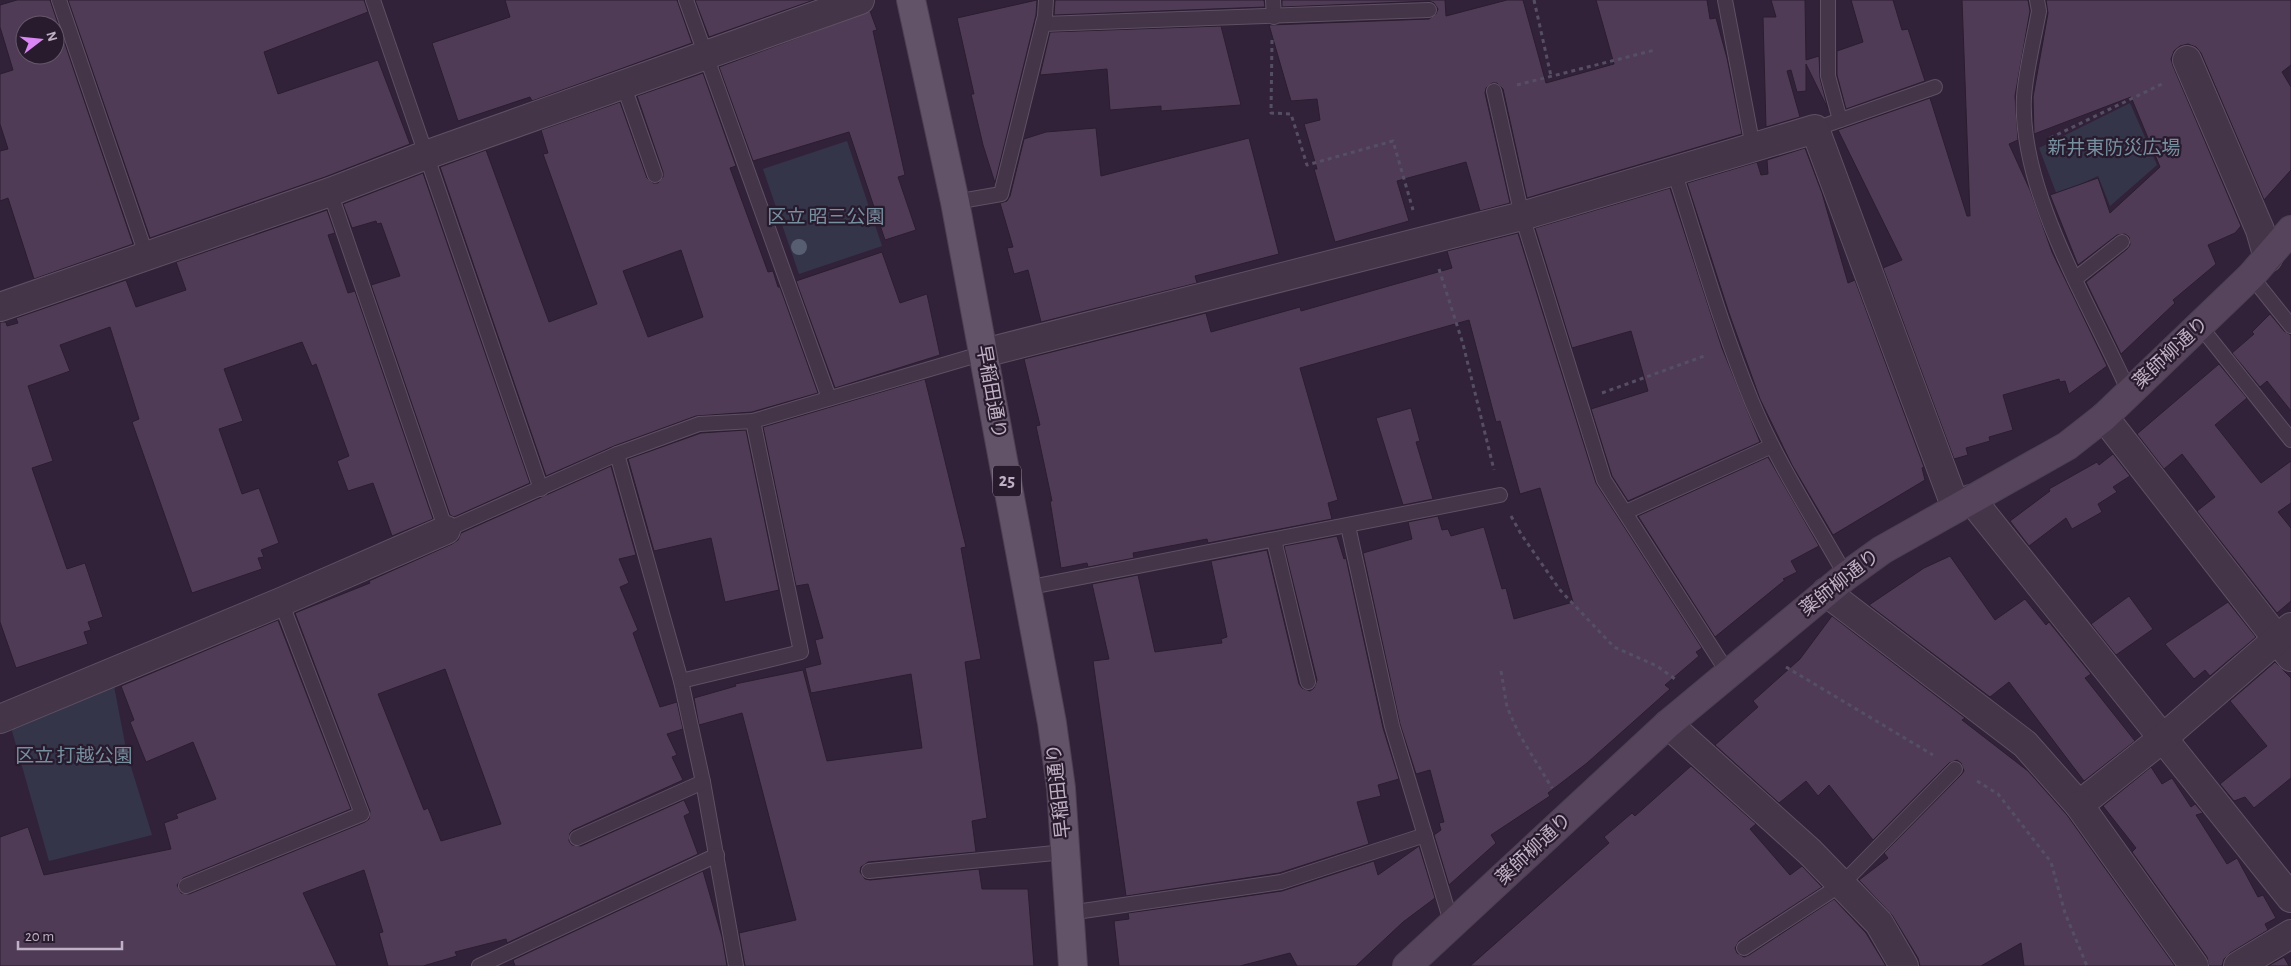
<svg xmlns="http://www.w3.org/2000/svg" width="2291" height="966" viewBox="0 0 2291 966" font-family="'Alegreya Sans','Noto Sans JP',sans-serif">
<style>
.green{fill:#35354a}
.building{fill:#4f3b56;stroke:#2b1d30;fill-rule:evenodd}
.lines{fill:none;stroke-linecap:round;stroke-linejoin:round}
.lane-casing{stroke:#5f5064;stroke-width:16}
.street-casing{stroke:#5f5064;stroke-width:30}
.secondary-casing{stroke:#4d3f52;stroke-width:30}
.primary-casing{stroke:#4d3f52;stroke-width:30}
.path{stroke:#554f64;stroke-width:3;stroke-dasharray:4 4;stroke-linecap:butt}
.lane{stroke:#443549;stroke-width:14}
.street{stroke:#443549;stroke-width:28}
.secondary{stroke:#56445c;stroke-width:28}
.primary{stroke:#635369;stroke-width:28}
.tree{fill:#585e72}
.labels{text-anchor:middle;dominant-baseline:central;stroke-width:4.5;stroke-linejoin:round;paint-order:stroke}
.shield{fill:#291b2e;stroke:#938398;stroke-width:1}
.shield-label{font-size:18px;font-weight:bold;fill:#c0b0c5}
.park-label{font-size:19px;fill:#7790a0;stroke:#291b2e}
.street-label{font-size:19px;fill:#c0b0c5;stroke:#291b2e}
</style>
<rect width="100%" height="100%" fill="#322239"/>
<g class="green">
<polygon points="2130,103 2157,165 2110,206 2098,176 2057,195 2039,148"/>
<polygon points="847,141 882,246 799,274 763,169"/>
<polygon points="113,681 127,754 152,835 49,861 10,724"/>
</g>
<g class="building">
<path d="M17,0H50L133,244L34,279L8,198L0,201V151L8,149L0,124V74L13,70L0,27V5ZM25,25H55V55H25Z"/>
<polygon points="68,0 364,0 368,12 264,52 278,94 378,60 410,144 325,177 150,238"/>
<polygon points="505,0 677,0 692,43 532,101 530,97 458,121 432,43 510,17"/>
<polygon points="695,0 814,0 709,37"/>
<polygon points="1037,0 1036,15 995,183 983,145 971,94 974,94 957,18"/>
<polygon points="1055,0 1264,0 1265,7 1054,15"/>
<polygon points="1282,0 1445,0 1446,16 1507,0 1523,0 1546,83 1614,64 1596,0 1707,0 1710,19 1716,18 1727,58 1742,134 1527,198 1503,89 1497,83 1492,83 1486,88 1485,93 1510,203 1480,211 1466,162 1397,181 1409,221 1335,242 1314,169 1317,169 1304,124 1320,120 1317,99 1291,101 1269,25 1429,19 1436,14 1438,9 1434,3 1429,1 1282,7"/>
<polygon points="1771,0 1805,0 1806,60 1819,56 1820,78 1828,109 1806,64 1806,91 1797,92 1791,70 1787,71 1800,117 1766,127 1763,17 1776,17"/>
<polygon points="1851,0 1893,0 1902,30 1908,29 1925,81 1846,109 1837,75 1837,51 1863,42"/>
<polygon points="1962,0 2028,0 2030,11 2015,96 2018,140 2009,144 2030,190 2052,252 2107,366 2069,394 2065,381 2060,382 2059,379 2003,395 2013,430 1989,437 1990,441 1966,448 1968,455 1954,459 1883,268 1902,260 1838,130 1930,98 1967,216 1970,216"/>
<polygon points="2046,0 2291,0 2291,65 2282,72 2291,87 2291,170 2264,200 2201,53 2196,47 2188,44 2180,46 2174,51 2171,59 2173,66 2241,226 2235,233 2208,245 2216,264 2173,300 2175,303 2121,354 2086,282 2127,249 2130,245 2129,237 2125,234 2117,235 2078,265 2050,195 2098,178 2110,213 2160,167 2131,97 2034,134 2033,97 2048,13"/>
<polygon points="870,11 877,30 873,31 905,175 898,177 916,230 885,240 849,132 753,161 719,67"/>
<polygon points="1221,26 1241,105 1161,111 1161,106 1110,110 1107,69 1040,75 1050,32"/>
<path d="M703,73L736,166L730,168L768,272L773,271L778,287H780L818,393L752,412L696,416L614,446L546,476L440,167L486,150L549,322L597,304L543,154L548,153L541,130L620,102L647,178L653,183H658L663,177V172L637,96ZM681,250L703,317L648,337L623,271Z"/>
<polygon points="1096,128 1101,176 1249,138 1279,254 1195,276 1197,283 1041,322 1028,270 1014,274 1007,248 1013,247 1000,203 1007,201 1010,196 1024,139 1046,132"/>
<polygon points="1805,148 1822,193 1848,283 1855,280 1924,467 1922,468 1925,480 1833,535 1792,465 1760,399 1729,313 1687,183 1757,162 1761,175 1768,174 1767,160"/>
<polygon points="423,173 530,483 454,517 450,515 371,285 400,276 381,223 377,224 376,221 352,228 343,204"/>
<polygon points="1670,188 1722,348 1760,442 1628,501 1612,476 1591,409 1648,391 1631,331 1572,348 1535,228"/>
<polygon points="327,210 335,233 328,235 348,293 355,291 433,519 392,536 373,483 348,491 337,461 349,456 316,364 312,366 302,342 224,369 243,421 219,429 242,494 259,488 279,543 261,550 264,557 258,558 262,569 192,593 132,422 139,419 110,327 60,345 70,371 28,386 53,461 32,468 67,569 85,563 103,617 88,622 91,630 84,632 88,644 16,668 0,622 0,322 6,322 7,326 18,323 16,318 126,280 136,307 186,290 176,262"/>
<polygon points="1518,233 1596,483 1702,648 1696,652 1699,656 1665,685 1670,689 1587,763 1548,793 1550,796 1491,835 1496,843 1449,885 1434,835 1441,830 1439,823 1444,822 1430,770 1416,774 1400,724 1363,553 1412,539 1408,522 1438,516 1442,530 1448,529 1451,536 1484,527 1502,589 1506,588 1514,619 1573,602 1540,488 1520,494 1500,421 1496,422 1469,320 1300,368 1338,500 1328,503 1332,519 1208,543 1207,539 1133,553 1134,558 1088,567 1087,563 1061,568 1050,501 1052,501 1036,426 1040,425 1024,359 1206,313 1211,332 1300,307 1301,311 1452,268 1447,251"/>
<polygon points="882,252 900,303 927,294 940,355 835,388 796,281"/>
<polygon points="2270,314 2284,331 2291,335 2291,411 2267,381 2260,387 2232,353 2254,334 2252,332"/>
<polygon points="2219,364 2247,398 2215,425 2261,483 2291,461 2291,503 2278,512 2291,528 2291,601 2277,613 2197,511 2215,497 2182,454 2164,469 2137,434"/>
<polygon points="925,379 966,547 961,548 981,659 965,662 987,818 972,821 976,852 868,862 861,867 860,872 865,879 870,880 979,869 982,889 1028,889 1034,966 745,966 739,933 796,920 742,713 699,725 694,698 736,686 735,684 803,670 827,761 922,748 911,674 811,693 805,668 821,664 815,640 823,638 808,584 796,586 763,427"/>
<polygon points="1411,408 1420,441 1416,442 1433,499 1403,505 1376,418"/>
<polygon points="746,430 779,590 725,602 711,538 654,551 628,459 701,433"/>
<polygon points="2113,454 2130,476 2113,487 2117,492 2098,504 2102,512 2072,529 2066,518 2029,546 2010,521 2050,491 2049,489 2097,462 2099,465"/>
<polygon points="1768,457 1819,546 1791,561 1797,572 1783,579 1785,580 1715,637 1638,516"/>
<path d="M611,466L636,555L619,559L629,583L620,587L638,630L633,633L660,707L677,702L683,729L667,734L677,755L672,757L683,780L573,830L570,833L569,841L572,845L581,846L684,800L690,813L684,816L698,854L507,943L506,939L455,952L457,956L423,966H388L379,933L383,932L364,870L303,893L337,966H0V837L28,827L44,875L171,849L164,823L178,818L176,814L216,799L193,742L146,762L130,722L134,720L121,686L278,620L351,809L183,878L177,885L181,893L189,894L365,822L369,819L370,811L295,613L370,583L369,581L452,544L458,540L461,533ZM445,669L501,824L441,841L428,808L424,810L378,694Z"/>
<polygon points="1337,536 1344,559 1346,558 1383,728 1399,779 1378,785 1381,796 1357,802 1369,844 1279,873 1126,896 1093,661 1109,659 1092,584 1138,575 1155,652 1222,643 1221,639 1227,637 1211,561 1267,550 1299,684 1302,688 1310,691 1314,688 1317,680 1284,546"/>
<polygon points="1950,556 1995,620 2025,599 2046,625 2049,622 2091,674 2085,678 2135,741 2084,781 2009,682 1990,697 1869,605 1924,568"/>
<polygon points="2129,596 2153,629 2116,655 2091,624"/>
<polygon points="2228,602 2256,637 2210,676 2205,670 2194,679 2165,644"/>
<polygon points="1832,616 1965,718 1962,720 2028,771 2067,815 2175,966 2024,966 2021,943 1981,966 1920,966 1918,958 1892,915 1859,880 1888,858 1884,853 1961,775 1964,771 1961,763 1957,760 1949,763 1873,840 1829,785 1818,796 1806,781 1779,803 1715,745 1758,707 1753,701 1800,659"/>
<polygon points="2275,662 2291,678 2291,778 2254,808 2245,797 2234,801 2220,784 2267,746 2230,701"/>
<polygon points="1691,766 1756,824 1750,829 1790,875 1802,866 1822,887 1739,941 1735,948 1737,953 1744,957 1749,955 1834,899 1866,933 1886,966 1470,966 1609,843 1604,837 1632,813 1635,816"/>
<polygon points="2151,767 2162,784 2172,778 2191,807 2195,804 2203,813 2196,815 2227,864 2237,858 2258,897 2263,895 2276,918 2265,924 2268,930 2230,953 2224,959 2222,966 2209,966 2207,957 2132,852 2136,848 2103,806"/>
<polygon points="1419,846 1435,898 1403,922 1356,966 1297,966 1290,953 1240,966 1119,966 1114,921 1129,919 1128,913 1282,891 1374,861 1378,875"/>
<polygon points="703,871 722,937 727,966 515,966 513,960"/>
<polygon points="2284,957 2289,966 2268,966"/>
</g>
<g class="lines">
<g class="lane-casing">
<g id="lane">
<polyline points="59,0 147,257"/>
<polyline points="373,0 541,489"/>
<polyline points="686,0 829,398"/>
<polyline points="1273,0 1274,17"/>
<polyline points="1725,0 1753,147"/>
<polyline points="1828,0 1828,76 1840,120"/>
<path d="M2037,0L2039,11C2034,39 2026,69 2024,97C2019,192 2091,306 2129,392"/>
<polyline points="1043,24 1429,10"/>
<polyline points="623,84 655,175"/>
<polyline points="1494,91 1522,216 1604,480 1728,673"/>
<polyline points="1815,129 1935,87"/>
<path d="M1674,171C1699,248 1721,327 1752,402C1777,463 1814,519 1846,576"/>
<polyline points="330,192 446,530 617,454 699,424 753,421 984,353"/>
<polyline points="955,202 1001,194 1045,16 1046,0"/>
<polyline points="2251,276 2291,326"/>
<polyline points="2075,279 2122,242"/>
<polyline points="2200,326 2291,440"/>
<polyline points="617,454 681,681 703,782 736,966"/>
<polyline points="1626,512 1772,446"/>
<polyline points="1348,526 1392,726 1452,925"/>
<polyline points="1274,540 1308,682"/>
<polyline points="1026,588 1500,495"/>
<polyline points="681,681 801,652 753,421"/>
<polyline points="577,838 703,782"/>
<polyline points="869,871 1065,852"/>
<polyline points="186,886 362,814 281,602"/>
<polyline points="1069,913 1281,882 1425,835"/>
<polyline points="1744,948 1842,884 1955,769"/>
<polyline points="479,966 717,855"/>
</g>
</g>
<g class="street-casing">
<g id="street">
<polyline points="2187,60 2260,230 2268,258"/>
<polyline points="0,307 330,192 426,155 860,0"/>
<polyline points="984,353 1522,216 1815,129 1956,508"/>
<polyline points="2104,417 2291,657"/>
<polyline points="1971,499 2291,898"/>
<polyline points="1826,592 2025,744 2079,805 2163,738 2291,627"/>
<polyline points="0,719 281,602 446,530"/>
<polyline points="1668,724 1810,852 1879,923 1904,966"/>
<polyline points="2079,805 2194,966"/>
<polyline points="2238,966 2291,934"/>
</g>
</g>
<g class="secondary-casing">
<polyline id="secondary" points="1407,966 1668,724 1846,576 1882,550 2067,446 2104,417 2251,276 2291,230"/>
</g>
<g class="primary-casing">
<polyline id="primary" points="911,0 955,202 1052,723 1061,788 1073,966"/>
</g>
<g class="path">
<polyline points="1534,0 1551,76"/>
<polyline points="1272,40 1271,113 1291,114 1307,165 1393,141 1413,210"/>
<polyline points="1517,85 1655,50"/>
<polyline points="2050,138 2164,83"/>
<polyline points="1439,269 1463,344 1494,470"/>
<polyline points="1602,393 1707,355"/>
<polyline points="1511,516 1521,534 1560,590 1614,647 1657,666 1675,679"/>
<polyline points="1786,667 1933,755"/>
<polyline points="1501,671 1507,707 1519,734 1552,788"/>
<polyline points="1977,781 1998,794 2051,862 2065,913 2087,966"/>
</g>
<use href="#lane" class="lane"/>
<use href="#street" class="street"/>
<use href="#secondary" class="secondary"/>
<use href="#primary" class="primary"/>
</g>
<circle class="tree" cx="799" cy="247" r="8"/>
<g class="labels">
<rect class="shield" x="993" y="465.5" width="28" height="31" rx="4"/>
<g class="shield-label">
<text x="1007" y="481">25</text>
</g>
<g class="park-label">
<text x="2114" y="148">新井東防災広場</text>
<text x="826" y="217">区立 昭三公園</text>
<text x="74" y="756">区立 打越公園</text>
</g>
<g class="street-label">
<text transform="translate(2171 353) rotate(-43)">薬師柳通り</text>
<text transform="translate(991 392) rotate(80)">早稲田通り</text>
<text transform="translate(1840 583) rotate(-38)">薬師柳通り</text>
<text transform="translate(1059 791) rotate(-96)">早稲田通り</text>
<text transform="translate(1534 849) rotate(-43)">薬師柳通り</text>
</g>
</g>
<g transform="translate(40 40) rotate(74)"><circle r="24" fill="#291b2e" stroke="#65576a"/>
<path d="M0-4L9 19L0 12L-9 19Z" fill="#da86f4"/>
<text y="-8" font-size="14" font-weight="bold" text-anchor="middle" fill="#c0b0c5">N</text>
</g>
<path d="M18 941v8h104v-8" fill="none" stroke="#c0b0c5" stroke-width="2.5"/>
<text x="25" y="941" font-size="15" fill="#c0b0c5" stroke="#291b2e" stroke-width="4" paint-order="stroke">20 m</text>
</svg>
